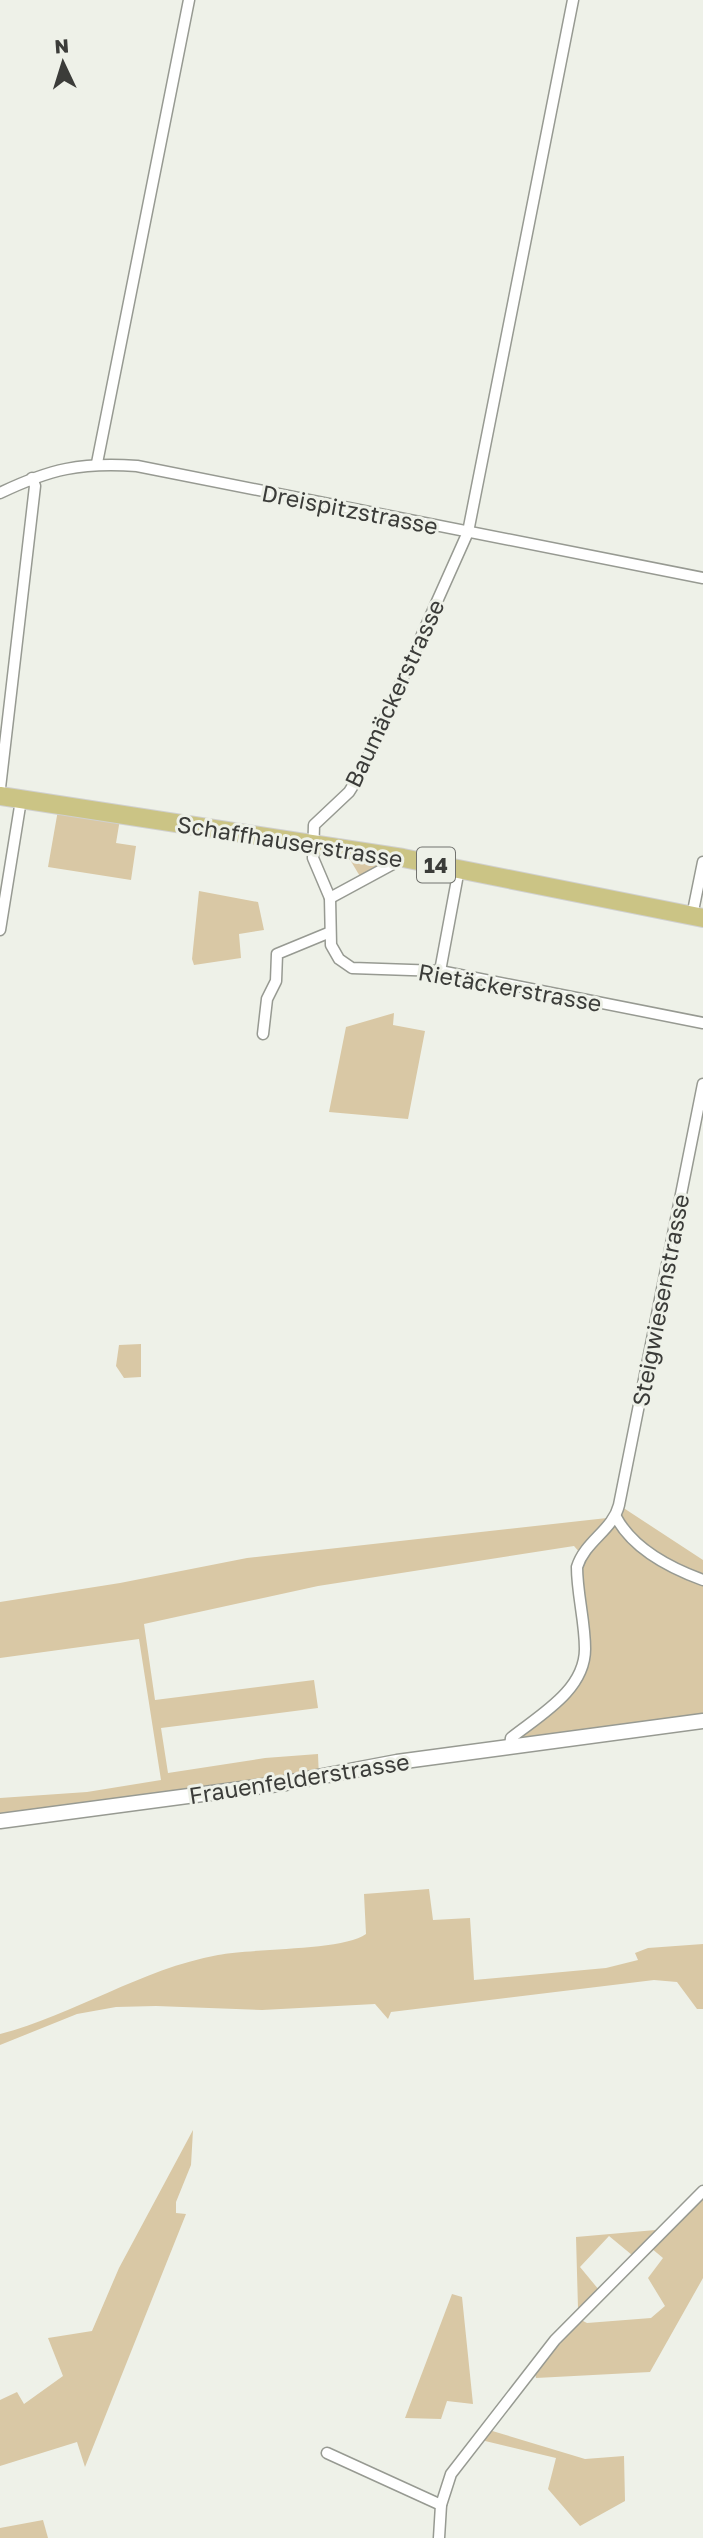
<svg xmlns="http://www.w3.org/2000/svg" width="703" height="2538" viewBox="0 0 703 2538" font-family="'Golos Text',sans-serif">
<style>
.green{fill:#d9c8a5}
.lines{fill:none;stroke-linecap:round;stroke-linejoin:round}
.minor-casing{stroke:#979a92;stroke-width:13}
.tertiary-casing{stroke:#979a92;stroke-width:17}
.primary-casing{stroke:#d0d0cf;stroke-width:20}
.minor{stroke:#fff;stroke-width:10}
.tertiary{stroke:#fff;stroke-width:14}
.primary{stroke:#cbc485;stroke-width:18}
.labels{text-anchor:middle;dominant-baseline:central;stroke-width:6;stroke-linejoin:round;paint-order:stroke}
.shield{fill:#eef1e8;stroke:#71726e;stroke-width:2}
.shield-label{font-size:21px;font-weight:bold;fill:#3b3c39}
.street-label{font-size:23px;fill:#3b3c39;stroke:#eef1e8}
</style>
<rect width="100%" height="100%" fill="#eef1e8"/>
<g class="green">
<polygon points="58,810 120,819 116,843 136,846 131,880 48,867"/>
<polygon points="349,858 379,863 380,866 361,878"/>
<polygon points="199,891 258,902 264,930 239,934 241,958 194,965 192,959"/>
<polygon points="394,1013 393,1025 425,1031 408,1119 329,1112 346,1027"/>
<polygon points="141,1344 141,1377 124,1378 116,1366 119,1345"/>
<polygon points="619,1505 703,1560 703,1721 510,1747 582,1670 581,1554 574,1546 318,1586 144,1624 155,1700 314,1680 318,1708 161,1728 168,1773 265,1758 318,1754 319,1779 0,1821 0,1798 87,1792 161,1780 139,1639 0,1658 0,1602 120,1583 247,1558 616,1517"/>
<path d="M429,1889L433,1920L470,1918L474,1980L606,1968L638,1960L635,1953L648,1948L703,1944V2009H697L677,1982L654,1980L391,2012L388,2019L375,2004L262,2010L156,2006L116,2007L77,2014L0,2045V2034C74,2015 141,1969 218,1955C252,1948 343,1951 366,1934L364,1894Z"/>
<polygon points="193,2130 191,2165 176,2202 176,2213 186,2214 85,2467 77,2442 0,2466 0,2400 17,2392 24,2404 63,2376 48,2338 92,2331 119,2268"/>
<polygon points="703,2198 703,2278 650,2372 536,2378 534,2369 579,2319 587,2323 651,2318 665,2306 648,2278 663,2258 645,2243 632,2255 609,2236 580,2267 599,2290 578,2308 576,2237 667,2229"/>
<polygon points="452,2294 462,2297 473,2404 447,2401 441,2419 405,2418"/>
<polygon points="489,2430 585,2459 624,2456 625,2501 580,2526 548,2489 556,2458 481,2440"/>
<polygon points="43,2520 48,2538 0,2538 0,2528"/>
</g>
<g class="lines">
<g class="minor-casing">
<g id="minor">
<polyline points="573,0 468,532 359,776 349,792 314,825 313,858 330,898 331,945 339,959 352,968 440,971 703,1023"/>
<polyline points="97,463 189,0"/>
<path d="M0,493C50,469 81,462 137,466L703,578"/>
<polyline points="0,788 35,486 32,478"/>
<polyline points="330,898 402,859"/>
<polyline points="692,916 703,862"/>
<polyline points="0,930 21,800"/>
<polyline points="440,971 459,869"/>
<polyline points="263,1034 267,999 276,981 277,954 328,933"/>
<path d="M616,1517C633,1549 670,1568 703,1580"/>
<path d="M510,1747L511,1738C540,1715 585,1690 585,1649C585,1621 577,1594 577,1567C585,1541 613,1530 619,1505L703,1084"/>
<polyline points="327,2453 441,2505"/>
<polyline points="439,2538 441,2505 451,2474 555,2340 703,2191"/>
</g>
</g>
<g class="tertiary-casing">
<polyline id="tertiary" points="0,1821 286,1783 397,1762 703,1721"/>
</g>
<g class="primary-casing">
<polyline id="primary" points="0,796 403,858 703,918"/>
</g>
<use href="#minor" class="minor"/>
<use href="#tertiary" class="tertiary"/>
<use href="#primary" class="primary"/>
</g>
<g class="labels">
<rect class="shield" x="417" y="847.5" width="38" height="35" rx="5"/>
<g class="shield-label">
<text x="436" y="865">14</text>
</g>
<g class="street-label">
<text transform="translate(350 509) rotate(11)">Dreispitzstrasse</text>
<text transform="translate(394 693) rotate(-65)">Baumäckerstrasse</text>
<text transform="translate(290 841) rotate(9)">Schaffhauserstrasse</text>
<text transform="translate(510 987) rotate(10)">Rietäckerstrasse</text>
<text transform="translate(660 1300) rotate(-79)">Steigwiesenstrasse</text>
<text transform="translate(299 1778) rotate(-9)">Frauenfelderstrasse</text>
</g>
</g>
<g transform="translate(63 63) rotate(356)" stroke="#eef1e8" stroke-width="5" paint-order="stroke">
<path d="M0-5L12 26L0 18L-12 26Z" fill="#3b3c39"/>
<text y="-10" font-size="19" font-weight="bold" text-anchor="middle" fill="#3b3c39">N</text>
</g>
</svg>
